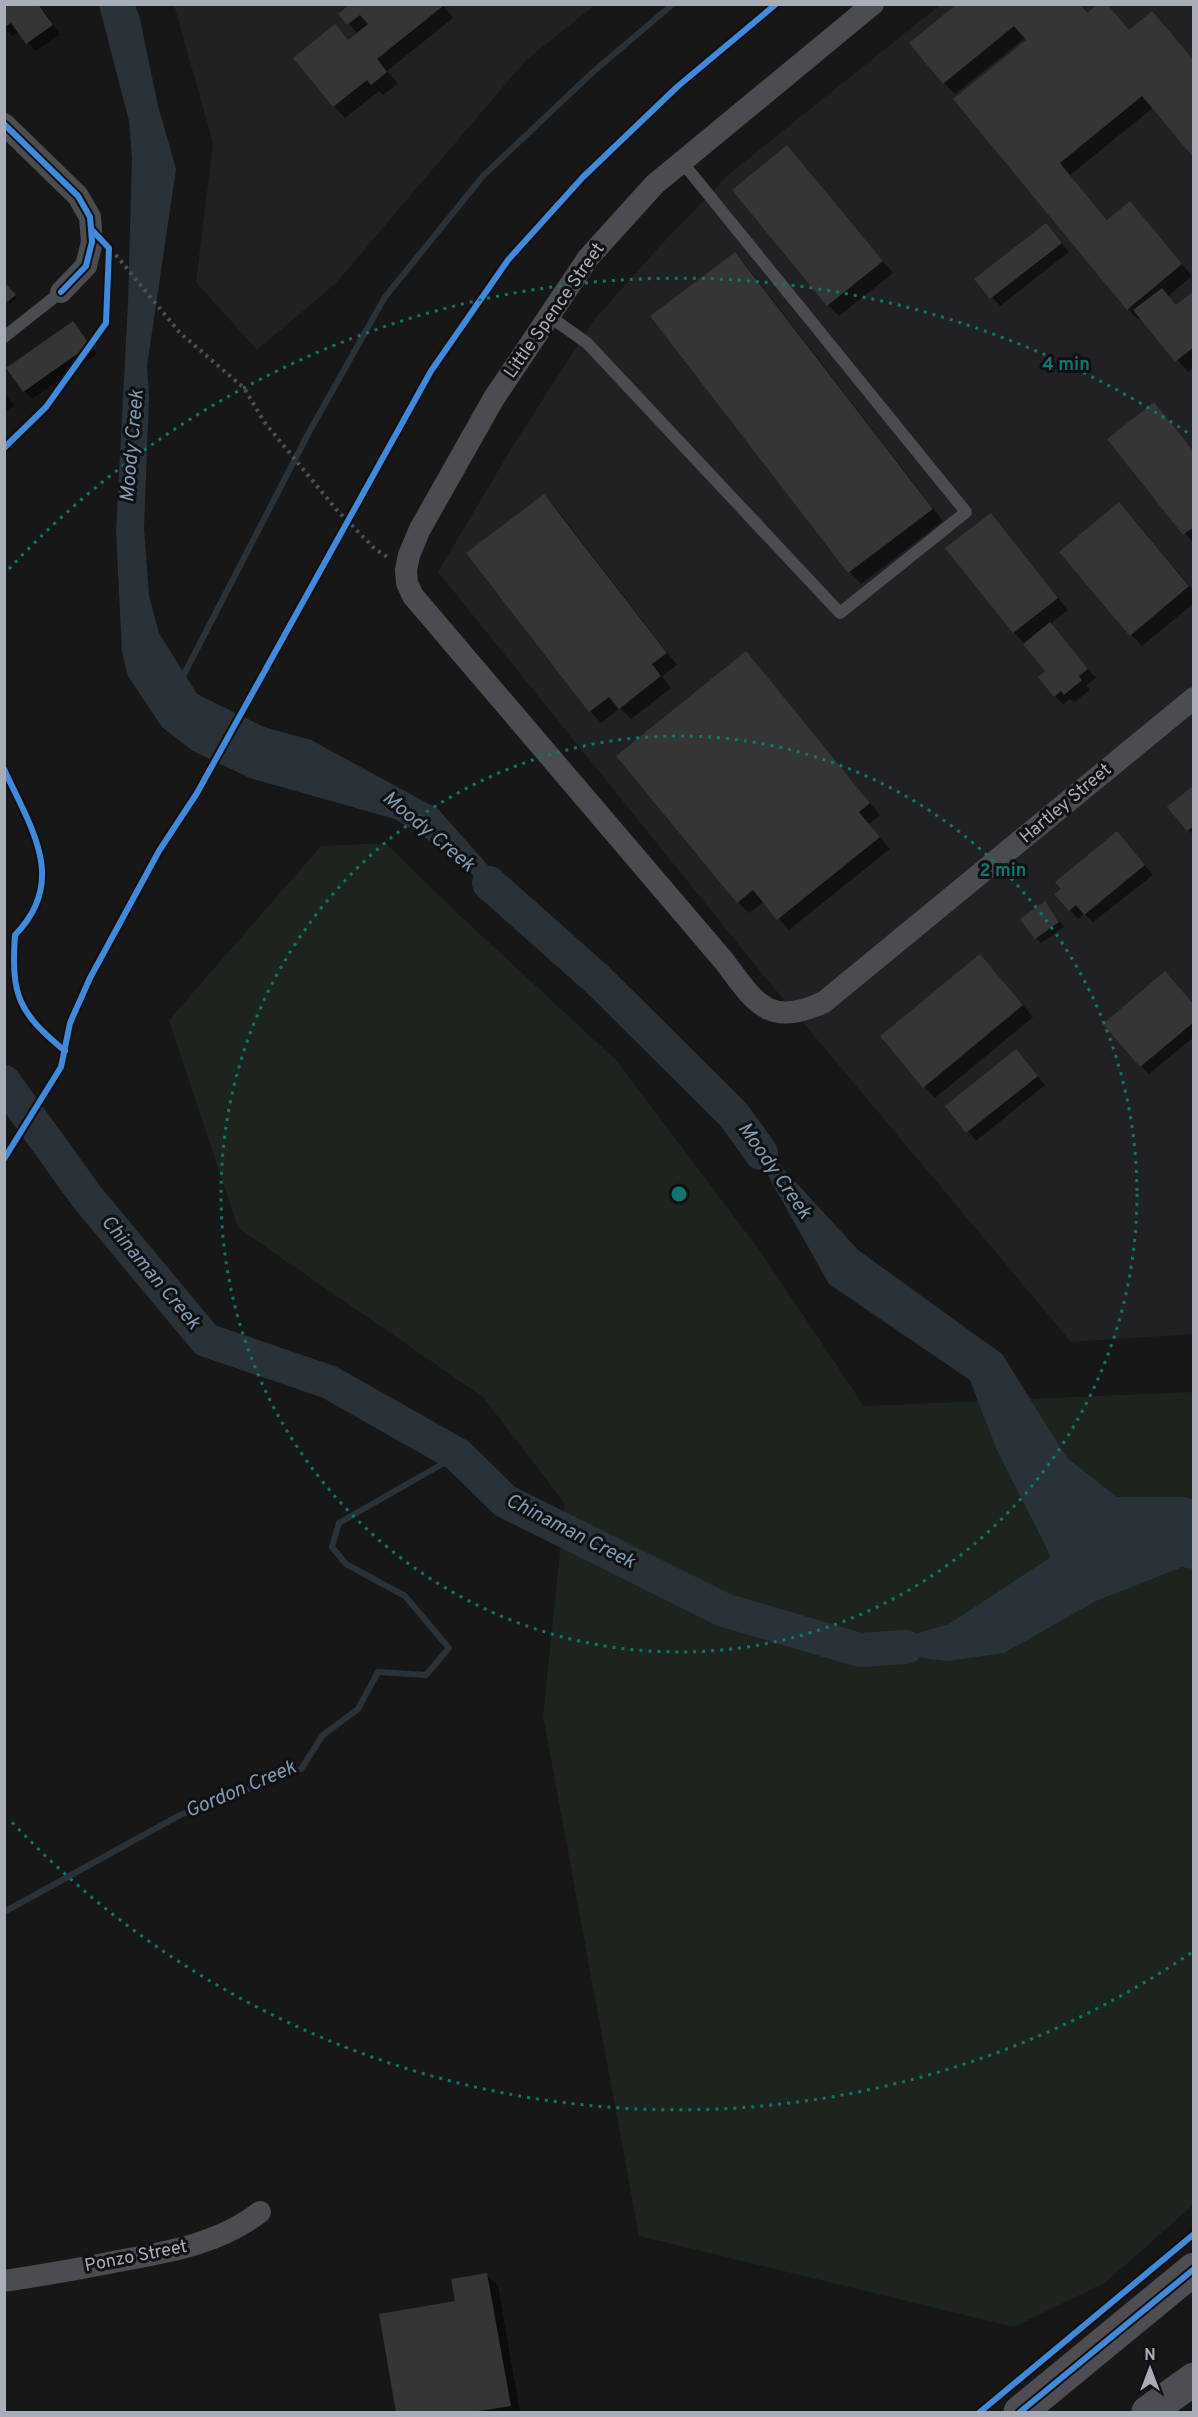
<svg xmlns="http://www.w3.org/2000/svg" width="1198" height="2417" viewBox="0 0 1198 2417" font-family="Overpass,sans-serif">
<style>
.built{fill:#212123}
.green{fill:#1d241e}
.water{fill:#2a3239}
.shadow{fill:#0007}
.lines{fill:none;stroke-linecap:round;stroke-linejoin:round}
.stream{stroke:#2a3239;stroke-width:6}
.river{stroke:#2a3239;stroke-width:34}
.building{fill:#353536}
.path{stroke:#4d4e52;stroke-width:4;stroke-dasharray:3 4.5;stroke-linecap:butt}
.service{stroke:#4b4c50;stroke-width:12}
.minor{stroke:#4b4c50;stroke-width:22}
.trunk{stroke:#4e4e52;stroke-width:33}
.cycleway-casing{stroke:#111113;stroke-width:10}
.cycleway{stroke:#408adc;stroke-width:6}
.ring{fill:none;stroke:#0f766e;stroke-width:3;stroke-dasharray:3 6}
.labels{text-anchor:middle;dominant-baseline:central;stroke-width:6;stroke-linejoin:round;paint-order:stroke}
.street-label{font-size:18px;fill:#a8adb8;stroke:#111113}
.water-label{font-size:20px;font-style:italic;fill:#7f9bb3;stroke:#111113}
.centre{fill:#0f766e;stroke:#111113;stroke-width:3}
.ring-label{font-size:18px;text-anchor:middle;font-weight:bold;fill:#0f766e;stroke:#111113;stroke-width:6;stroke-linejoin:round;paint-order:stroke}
</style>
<rect width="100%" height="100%" fill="#171717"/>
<g class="built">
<polygon points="174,5 595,5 526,60 336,283 257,350 196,282 213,143"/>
<polygon points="940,5 1193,5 1193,1334 1071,1342 764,976 438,572 514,444 594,320 659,247 729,174"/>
</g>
<polygon class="green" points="386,843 455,911 617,1061 760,1251 864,1406 1193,1392 1193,2205 1106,2282 1014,2327 639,2236 543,1716 565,1504 483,1397 238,1228 169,1020 321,846"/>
<g class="water">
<polygon points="99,5 135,5 140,19 158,106 176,169 147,366 149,397 144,528 149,596 159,633 197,694 264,727 311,740 438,809 516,897 524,915 423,836 395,819 250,778 193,751 162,727 128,676 122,652 116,531 128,303 132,159 129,121"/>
<polygon points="734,1115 858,1250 1002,1354 1067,1458 1117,1497 1185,1497 1193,1500 1193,1569 1182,1567 1096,1601 1004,1653 947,1661 860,1650 949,1624 1051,1557 996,1448 970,1380 829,1284"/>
</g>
<g class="shadow">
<polygon points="4,4 39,4 60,34 35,51 19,32 12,36 4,28"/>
<polygon points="442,4 453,18 387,71 398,84 383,95 379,91 345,118 334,106 349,41 358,34 340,14"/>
<polygon points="959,4 1088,14 1130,31 1152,13 1194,60 1154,107 1070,175 1108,221 1130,203 1192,276 1168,296 1177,306 1194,293 1194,367 1188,372 1141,318 1139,320 1128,309 955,99 1028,40 1026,37 955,94 944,83"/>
<polygon points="787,147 893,273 839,316 828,305"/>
<polygon points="1054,233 1069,252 1000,306 977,280"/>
<polygon points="735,254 746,265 943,521 861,584 850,572 652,317"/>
<polygon points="4,284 17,298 10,304 4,297"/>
<polygon points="73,323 97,354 32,399 24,391"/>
<polygon points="4,393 14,405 4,413"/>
<polygon points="1154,404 1194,452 1194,544 1109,439"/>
<polygon points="543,496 555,507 677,665 662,676 671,688 631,719 620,708 601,723 590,711 468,554"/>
<polygon points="990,515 1068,610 1050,624 1096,678 1086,685 1090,690 1074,702 1070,699 1063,704 1055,696 1047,671 1014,632"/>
<polygon points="1130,515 1194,591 1194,603 1142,646 1131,635"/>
<polygon points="746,653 880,815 869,824 890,849 789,930 764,902 749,913 738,902"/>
<polygon points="1194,787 1194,835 1188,830"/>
<polygon points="1126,842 1153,875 1093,922 1084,914 1078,919 1070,910"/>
<polygon points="1045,903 1064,927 1041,943 1036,938"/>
<polygon points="991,967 1033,1017 935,1098 924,1086"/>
<polygon points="1194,1005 1194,1037 1149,1074 1141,1066"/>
<polygon points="1016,1051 1045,1085 976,1141 947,1106"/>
<polygon points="486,2274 498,2286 520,2412 398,2412 380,2315 456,2302"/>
</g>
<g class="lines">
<g class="stream">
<polyline points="181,680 308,434 385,297 483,176 593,72 673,4"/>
<polyline points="4,1912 180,1815 301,1769 323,1735 358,1709 378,1672 426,1675 449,1648 405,1596 346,1564 332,1547 339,1523 458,1455"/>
</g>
<g class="river">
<polyline points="489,883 597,979 734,1115 761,1153"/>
<polyline points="4,1082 87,1197 206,1340 329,1382 458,1455 505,1501 724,1610 860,1650 906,1647"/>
</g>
</g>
<g class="building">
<polygon points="5,4 38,4 53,25 26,44 11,23 5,27"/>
<polygon points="350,4 442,4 443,6 377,59 387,72 371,85 367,80 333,107 293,58 335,24 348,40 368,24 360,15 347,25 338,14"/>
<polygon points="957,4 1080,4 1087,13 1098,4 1107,4 1129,30 1152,11 1194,60 1194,158 1142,96 1060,163 1107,220 1130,201 1182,264 1127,310 953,99 1026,40 1014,26 943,84 909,43"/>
<polygon points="787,145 883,261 827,306 732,190"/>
<polygon points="1046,223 1062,243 990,299 974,279"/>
<polygon points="735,252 933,509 848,573 650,316"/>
<polygon points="4,282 16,295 7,302 4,299"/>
<polygon points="1162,288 1176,305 1194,291 1194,347 1175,362 1133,310"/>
<polygon points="73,321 90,345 23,392 6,368"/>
<polygon points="1154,402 1194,452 1194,527 1183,535 1107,439"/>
<polygon points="544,494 667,653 652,664 661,676 619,709 609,697 589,712 466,553"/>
<polygon points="1119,502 1189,586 1130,636 1059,552"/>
<polygon points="991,513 1058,598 1013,633 945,548"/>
<polygon points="1050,622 1088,669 1079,676 1082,680 1064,695 1061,691 1054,697 1038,677 1045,671 1023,644"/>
<polygon points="746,651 870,803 859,812 880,837 777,920 753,890 737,903 616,756"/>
<polygon points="1194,785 1194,826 1187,831 1167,807"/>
<polygon points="1117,831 1145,865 1084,915 1076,905 1069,911 1054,894 1061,889 1055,882"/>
<polygon points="1045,901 1059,922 1035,939 1020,919"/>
<polygon points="980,954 1023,1005 923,1088 880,1036"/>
<polygon points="1165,971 1194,1005 1194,1022 1140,1067 1103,1024"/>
<polygon points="1016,1049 1038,1076 966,1133 945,1106"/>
<polygon points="487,2273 511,2406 472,2412 396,2412 379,2314 455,2301 451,2279"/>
</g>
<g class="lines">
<polyline class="path" points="111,249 180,333 244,388 265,423 336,509 375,549 389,558"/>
<g class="service">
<polyline points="549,316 587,343 840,613 966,512 682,162"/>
<polyline points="4,337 61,292"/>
</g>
<g class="minor">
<path d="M873,4L655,184L588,258L494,398L420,529L409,555L406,570L407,583L413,596L724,961C754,1001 768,1029 824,1002L1194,698"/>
<polyline points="4,124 78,196 90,217 92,242 86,266 61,292"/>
<path d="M4,2281C43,2275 80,2269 118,2261C168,2252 219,2244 260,2212"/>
</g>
<g class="trunk">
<polyline points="1020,2412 1194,2269"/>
<polyline points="1148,2412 1194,2379"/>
</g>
<g class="cycleway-casing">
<g id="cycleway">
<polyline points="4,124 78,196 90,217 92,242 86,266 61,292"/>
<polyline points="4,448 46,407 106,323 109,248 92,230"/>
<path d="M4,769C30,827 69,880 15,935C11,996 18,1012 65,1051"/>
<polyline points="4,1159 61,1067 70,1023 90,978 159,851 197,793 431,371 508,260 583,177 677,87 776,4"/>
<polyline points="980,2412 1194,2234"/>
<polyline points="1020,2412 1194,2269"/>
</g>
</g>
<use href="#cycleway" class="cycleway"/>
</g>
<g class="ring">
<circle cx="679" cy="1194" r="458"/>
<path d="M1191 1953A916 916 0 0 1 9 1819M9 569A916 916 0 0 1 1191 435"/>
</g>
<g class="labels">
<g class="street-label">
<text transform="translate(555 311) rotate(-55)">Little Spence Street</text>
<text transform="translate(1066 804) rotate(-40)">Hartley Street</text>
<text transform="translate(136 2257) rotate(-11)">Ponzo Street</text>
</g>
<g class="water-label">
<text transform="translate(133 446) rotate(-85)">Moody Creek</text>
<text transform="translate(428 832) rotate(40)">Moody Creek</text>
<text transform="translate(774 1171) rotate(55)">Moody Creek</text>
<text transform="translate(150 1273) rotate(50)">Chinaman Creek</text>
<text transform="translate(570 1532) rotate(27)">Chinaman Creek</text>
<text transform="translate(241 1790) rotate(-23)">Gordon Creek</text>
</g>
</g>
<circle cx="679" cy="1194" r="9" class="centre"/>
<g class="ring-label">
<text x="1066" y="370">4 min</text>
<text x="1003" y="876">2 min</text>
</g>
<rect width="1198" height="2417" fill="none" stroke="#a8adb8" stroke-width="12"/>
<g transform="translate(1150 2369)" stroke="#111113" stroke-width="4.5" paint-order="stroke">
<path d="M0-4.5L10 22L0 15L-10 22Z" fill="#a8adb8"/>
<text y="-9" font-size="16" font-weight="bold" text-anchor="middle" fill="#a8adb8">N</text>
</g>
</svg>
